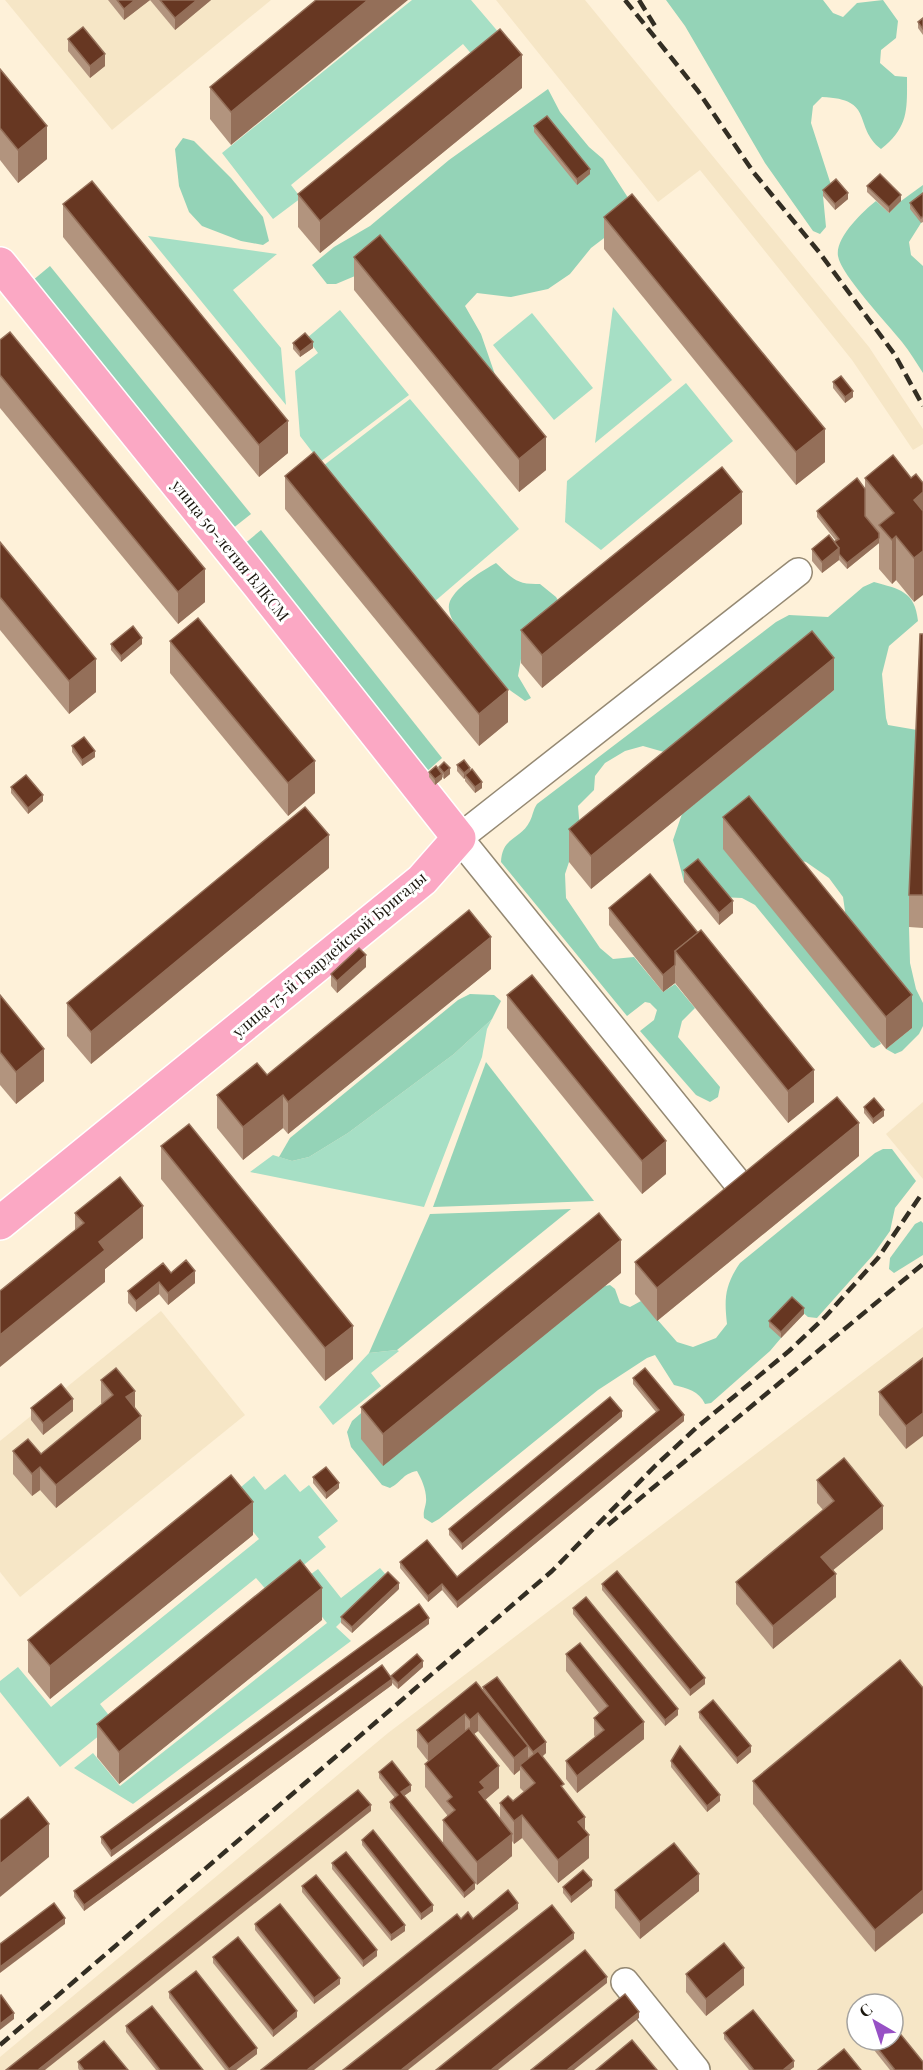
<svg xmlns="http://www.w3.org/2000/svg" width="923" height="2070" viewBox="0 0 923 2070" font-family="'Playfair Display',serif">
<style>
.built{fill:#f6e6c6;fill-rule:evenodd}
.green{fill:#a6dfc5}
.forest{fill:#94d3b7}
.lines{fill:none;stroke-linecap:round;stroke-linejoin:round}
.minor-casing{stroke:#958973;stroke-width:30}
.major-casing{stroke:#fff;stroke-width:36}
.minor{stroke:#fff;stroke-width:27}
.major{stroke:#fba8c4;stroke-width:33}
.rail{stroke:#332e23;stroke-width:4.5;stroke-dasharray:12 6;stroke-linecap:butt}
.wall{fill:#b2947e;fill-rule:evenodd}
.shaded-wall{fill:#946f59}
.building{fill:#673722;stroke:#946f59;stroke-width:1.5}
.labels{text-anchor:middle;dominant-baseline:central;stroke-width:6;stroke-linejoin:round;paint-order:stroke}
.street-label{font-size:16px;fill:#1b170e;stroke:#fff}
</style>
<rect width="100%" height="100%" fill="#fef1d9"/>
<g class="built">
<polygon points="5,0 271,0 112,130"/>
<polygon points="496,0 585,0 869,347 923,429 923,444 913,450 852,360 700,170 658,202"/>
<polygon points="923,1102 923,1179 886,1134"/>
<polygon points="161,1311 245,1415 20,1597 0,1572 0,1441"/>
<path d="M923,1327V2070H0V2057L388,1733ZM857,2004H893V2040H857Z"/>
</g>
<g class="green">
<polygon points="412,0 471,0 500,34 474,57 463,44 291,185 301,198 273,219 222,153"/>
<polygon points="148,236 277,254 233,290 281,348 286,405"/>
<polygon points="613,307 672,380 595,443"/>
<polygon points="340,310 409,395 320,462 300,436 295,371 318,353 307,338"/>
<polygon points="532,313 593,388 554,420 493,345"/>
<polygon points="686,383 733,441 601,550 565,522 567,481"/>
<polygon points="410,399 519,529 434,602 323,466"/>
<polygon points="492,1019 487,1029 482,1057 424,1207 250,1172 273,1155 292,1161 309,1157 348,1133 454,1054"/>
<polygon points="397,1350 399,1351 371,1373 381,1386 333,1425 319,1407 369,1353"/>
<polygon points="285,1474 300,1492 309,1485 338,1521 318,1537 326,1547 269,1593 256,1578 100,1704 115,1723 60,1767 0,1692 0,1681 18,1667 51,1707 259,1539 227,1499 254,1476 265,1490"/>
<polygon points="380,1568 387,1576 336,1627 351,1641 133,1804 74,1768 93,1753 120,1786 327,1623 296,1585 318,1569 341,1598"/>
</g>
<g class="forest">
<path d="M666,0H823L833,13L843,17L857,3L883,0L898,21L896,38L881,50L880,63L895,76L907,77C907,109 909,127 881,149C852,126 876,99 822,97L813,106L811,123L832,188L823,196L826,227L820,234L813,231L765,163L685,26Z"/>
<polygon points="548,89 560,112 589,147 603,159 634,207 612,232 591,248 570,274 548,289 511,297 477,293 465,306 481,334 502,395 355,276 336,284 327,284 312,265 334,247 370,226 449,160"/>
<polygon points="183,138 194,141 231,178 263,217 269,241 263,245 241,241 202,226 189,212 179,186 175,149"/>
<path d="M923,185L921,223L909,242L911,255L923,266V373C916,362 910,352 902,342C888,324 841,275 838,256C835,238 863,211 876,201L889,213L901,201Z"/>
<polygon points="50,266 251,514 232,529 32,281"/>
<polygon points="261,530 442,758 425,773 243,545"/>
<path d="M496,563C512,578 516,585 540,584L556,597L566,614L550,634L521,659L518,676L531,698L525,701C516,694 504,687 496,678C493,673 490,667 486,662C476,649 442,619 450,601C457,586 482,571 496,563Z"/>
<path d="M874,582C899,589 915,591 918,621L889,646L882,674L886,718L888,725L917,730L909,927L910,963L916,989L923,1003V1026L919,1034L902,1051L895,1054L886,1049L912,1028L846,918L843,897L829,878L806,862L785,857L881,1044L874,1048L871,1047L755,905L742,898L720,897L684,882L673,840L682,814L834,690L664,752L643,746L625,751L605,763L595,776L594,790L578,806L580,830L588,846L569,862L565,874L566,898L600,948L613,959L634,957L663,992L675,984L695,1008L682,1021L678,1037L720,1087L718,1097L710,1102L696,1095L640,1031L654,1020L657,1010L650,1003L645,1002L627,1016L501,862C502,836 521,840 530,821C533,815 533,810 537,804L776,622L789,615L828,617L863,587Z"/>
<polygon points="470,994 494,995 501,1001 492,1019 454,1054 348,1133 309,1157 292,1161 279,1157 290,1138 458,1000"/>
<polygon points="486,1062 594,1201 433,1207"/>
<path d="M883,1149H892L916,1181L895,1208L890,1231L873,1255L817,1318L808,1317L792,1303L781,1338L770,1351L711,1403L705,1404C699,1391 687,1388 674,1385L655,1355L647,1358L598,1390L439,1519L432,1523L424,1518C423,1511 425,1509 426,1502C427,1491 422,1480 417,1471C402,1474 402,1482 390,1488L382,1485L351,1447L347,1432L352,1421L375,1401L605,1286L610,1285L615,1289L620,1303L630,1307L641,1301L677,1342L693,1347L716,1338L727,1324C724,1298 725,1285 740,1263L875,1153Z"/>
<polygon points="571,1209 397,1350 369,1353 430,1214"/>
<polygon points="921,1221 923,1223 923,1255 894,1273 889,1269 890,1258 915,1224"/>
</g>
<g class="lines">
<g class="minor-casing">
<g id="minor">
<polyline points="741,1187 459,838 798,572"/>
<polyline points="625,1982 696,2070"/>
</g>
</g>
<g class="major-casing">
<polyline id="major" points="0,264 258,584 459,838 422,880 0,1223"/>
</g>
<use href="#minor" class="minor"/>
<use href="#major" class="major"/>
<g class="rail">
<polyline points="625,0 698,91 754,173 819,252 895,355 923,406"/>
<polyline points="639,0 655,26"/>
<polyline points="608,1525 923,1264"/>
<polyline points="0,2045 552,1571 655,1466 696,1428 789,1351 825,1317 878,1258 923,1192"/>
</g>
</g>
<g class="wall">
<polygon points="108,0 150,0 124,20"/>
<polygon points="150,0 211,0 175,30"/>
<polygon points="316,0 231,145 210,119 210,87"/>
<polygon points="923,18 923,35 918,28 918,22"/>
<polygon points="68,39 105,66 90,78 68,51"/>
<polygon points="0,69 47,159 18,183 0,160"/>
<polygon points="522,88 320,253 298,227 298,194"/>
<polygon points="534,126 590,174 577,185 534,132"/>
<polygon points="867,186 901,201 889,213 867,192"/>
<polygon points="823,190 848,199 835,210 823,196"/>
<polygon points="923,193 923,222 921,223 910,209 910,203"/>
<polygon points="63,204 288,453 259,477 63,237"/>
<polygon points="604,217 825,462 796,485 604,249"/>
<polygon points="354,257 546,470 519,492 354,290"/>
<polygon points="0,340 205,602 178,624 0,408"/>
<polygon points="293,343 313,348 300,357 293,349"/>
<polygon points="833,382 853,397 845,403 833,388"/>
<polygon points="916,474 914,602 896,580 892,584 879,569 879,543 847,569 839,560 822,573 812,561 812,549 836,541 817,517 817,511 865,489 865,478 911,478"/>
<polygon points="285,476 508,722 479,746 285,509"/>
<polygon points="742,524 542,688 521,663 521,630"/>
<polygon points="0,542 96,692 69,714 0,630"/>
<polygon points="923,634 923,928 909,927 909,895"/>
<polygon points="170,641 315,793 288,816 170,673"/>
<polygon points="111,644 142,644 121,662 111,650"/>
<polygon points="834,690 591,889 569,862 569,829"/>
<polygon points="72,746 95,757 82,766 72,752"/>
<polygon points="457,765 470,771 482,788 475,793 465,781 465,778 464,779 457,771"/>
<polygon points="439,767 450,774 444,779 442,777 442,779 435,785 429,777 429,772 439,770"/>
<polygon points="11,787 43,801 28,814 11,793"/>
<polygon points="723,817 912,1028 886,1049 723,849"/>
<polygon points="329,868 91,1064 67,1036 67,1003"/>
<polygon points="684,870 733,913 719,925 684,882"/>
<polygon points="609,908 698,933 814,1102 788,1123 675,983 663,992 609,925"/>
<polygon points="366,967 337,993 331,986 331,974"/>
<polygon points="491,969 288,1134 283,1128 243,1160 217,1128 217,1095 267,1075"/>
<polygon points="0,995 44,1081 16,1104 0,1085"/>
<polygon points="507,995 666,1174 642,1194 507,1028"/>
<polygon points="864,1107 884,1116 873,1124 864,1113"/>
<polygon points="161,1146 353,1359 325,1381 161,1179"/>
<polygon points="859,1156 657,1321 635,1294 635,1262"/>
<polygon points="75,1213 143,1238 105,1269 105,1282 75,1230"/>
<polygon points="171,1273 195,1283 168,1305 159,1294 136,1312 128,1303 128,1291"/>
<polygon points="621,1273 383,1466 361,1439 361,1407"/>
<polygon points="804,1314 781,1338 769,1327 769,1321"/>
<polygon points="923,1358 906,1449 879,1415 879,1392"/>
<polygon points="633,1378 684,1421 457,1608 442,1590 428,1602 400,1568 400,1562 457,1577 656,1412 633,1384"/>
<polygon points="101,1380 135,1407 141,1439 56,1508 40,1490 32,1496 13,1474 13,1451 41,1454 102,1404 101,1403"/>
<polygon points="31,1408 73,1411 43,1435 31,1420"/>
<polygon points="622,1417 462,1550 449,1535 449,1529"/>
<polygon points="313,1477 339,1488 326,1499 313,1483"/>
<polygon points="817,1480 883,1529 832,1571 836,1597 773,1649 736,1604 736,1582 823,1510 817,1503"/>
<polygon points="253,1535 50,1699 28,1672 28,1640"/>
<polygon points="602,1584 705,1684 690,1696 602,1590"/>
<polygon points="399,1589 352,1633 341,1623 341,1617"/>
<polygon points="573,1608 678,1715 665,1726 573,1614"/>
<polygon points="322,1620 119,1784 97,1757 97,1724"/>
<polygon points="429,1624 111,1857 101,1843 101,1837"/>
<polygon points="566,1654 644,1739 577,1793 566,1779 566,1761 595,1737 594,1735 594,1718 599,1713 566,1671"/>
<polygon points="900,1660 875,1952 753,1804 753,1781"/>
<polygon points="423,1667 398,1689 392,1683 392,1685 84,1911 74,1897 74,1891 391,1678 391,1676"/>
<path d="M483,1687L546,1753L542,1757L564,1791L585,1831L589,1858L558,1883L522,1838L514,1844L512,1841V1856L477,1885L443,1843V1820L447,1817V1815L425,1787V1764L428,1761L417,1747V1730L483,1690ZM478,1731L514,1775L520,1770V1788L524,1792L513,1801L500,1803V1818L485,1800L499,1788L474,1734Z"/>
<polygon points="699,1712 751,1752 737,1764 699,1718"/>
<polygon points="671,1761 720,1801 707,1812 671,1767"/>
<polygon points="379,1772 411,1791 404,1796 475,1889 464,1898 390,1808 390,1802 395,1798 379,1778"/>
<polygon points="362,1840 433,1911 421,1920 362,1845"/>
<polygon points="332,1863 405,1931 391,1941 332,1869"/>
<polygon points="302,1886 377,1956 363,1967 302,1892"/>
<polygon points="592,1886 571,1903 563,1893 563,1887"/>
<polygon points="615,1890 699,1891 640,1939 615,1908"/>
<polygon points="255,1924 340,1984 314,2004 255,1930"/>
<polygon points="213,1957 297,2017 273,2037 213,1963"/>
<polygon points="686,1974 744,1985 706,2016 686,1992"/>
<polygon points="169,1992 257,2054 236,2070 225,2070 169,1998"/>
<polygon points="126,2026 203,2070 156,2070 126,2032"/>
<polygon points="724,2033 794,2067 790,2070 749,2070 724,2039"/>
<polygon points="866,2040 893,2040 923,2070 890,2070"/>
<polygon points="78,2062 128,2070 79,2070 78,2068"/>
</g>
<g class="shaded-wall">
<polygon points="135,0 150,0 124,20 124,9"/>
<polygon points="197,0 211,0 175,30 175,18"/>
<polygon points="368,0 408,0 231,145 231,112"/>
<polygon points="105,54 105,66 90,78 90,66"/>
<polygon points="522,55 522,88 320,253 320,221"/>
<polygon points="47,126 47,159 18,183 18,150"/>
<polygon points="590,169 590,174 577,185 577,179"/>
<polygon points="848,193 848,199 835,210 835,204"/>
<polygon points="901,195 901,201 889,213 889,207"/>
<polygon points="313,342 313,348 300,357 300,352"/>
<polygon points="853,391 853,397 845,403 845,397"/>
<polygon points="288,421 288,453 259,477 259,445"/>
<polygon points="825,429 825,462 796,485 796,452"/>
<polygon points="546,437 546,470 519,492 519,459"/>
<polygon points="742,492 742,524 542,688 542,655"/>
<polygon points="923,492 923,536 914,500"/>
<polygon points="896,536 896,580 892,584 892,540"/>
<polygon points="879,538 879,543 847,569 847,563"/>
<polygon points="839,548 839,560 822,573 822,562"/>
<polygon points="923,551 923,595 914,602 914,558"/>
<polygon points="205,569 205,602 178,624 178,592"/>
<polygon points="142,638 142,644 121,662 121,656"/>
<polygon points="834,658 834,690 591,889 591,856"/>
<polygon points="96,659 96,692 69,714 69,681"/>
<polygon points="508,690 508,722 479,746 479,714"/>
<polygon points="95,751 95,757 82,766 82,760"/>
<polygon points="315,761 315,793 288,816 288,783"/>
<polygon points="450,768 450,774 444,779 444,773"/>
<polygon points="470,768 470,774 465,775 465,778 464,779 464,773"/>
<polygon points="442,774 442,779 435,785 435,779"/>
<polygon points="482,782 482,788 475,793 475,787"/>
<polygon points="43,795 43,801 28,814 28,808"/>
<polygon points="329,835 329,868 91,1064 91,1032"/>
<polygon points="733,901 733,913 719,925 719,913"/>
<polygon points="491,937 491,969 288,1134 288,1102"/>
<polygon points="366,955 366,967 337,993 337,981"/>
<polygon points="675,965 675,983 663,992 663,975"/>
<polygon points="912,995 912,1028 886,1049 886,1017"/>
<polygon points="44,1049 44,1081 16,1104 16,1072"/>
<polygon points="814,1070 814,1102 788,1123 788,1091"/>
<polygon points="283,1095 283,1128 243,1160 243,1127"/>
<polygon points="884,1110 884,1116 873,1124 873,1119"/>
<polygon points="859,1123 859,1156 657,1321 657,1288"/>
<polygon points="666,1141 666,1174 642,1194 642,1161"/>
<polygon points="143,1206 143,1238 105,1269 105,1282 0,1367 0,1335 99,1242"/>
<polygon points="621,1240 621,1273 383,1466 383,1434"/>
<polygon points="195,1271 195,1283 168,1305 168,1293"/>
<polygon points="159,1282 159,1294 136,1312 136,1301"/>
<polygon points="804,1308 804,1314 781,1338 781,1332"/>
<polygon points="353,1326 353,1359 325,1381 325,1348"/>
<polygon points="135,1391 135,1413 126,1397"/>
<polygon points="73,1399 73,1411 43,1435 43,1423"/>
<polygon points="622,1411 622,1417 462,1550 462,1544"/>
<polygon points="923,1413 923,1436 906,1449 906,1426"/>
<polygon points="684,1415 684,1421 457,1608 457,1602"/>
<polygon points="141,1416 141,1439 56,1508 56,1485"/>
<polygon points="40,1467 40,1490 32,1496 32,1474"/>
<polygon points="339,1483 339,1488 326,1499 326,1493"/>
<polygon points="253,1502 253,1535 50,1699 50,1666"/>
<polygon points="883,1506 883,1529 821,1580 821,1557"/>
<polygon points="836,1574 836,1597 773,1649 773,1626"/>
<polygon points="399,1583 399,1589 352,1633 352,1627"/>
<polygon points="442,1584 442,1590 428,1602 428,1596"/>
<polygon points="322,1588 322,1620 119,1784 119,1752"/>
<polygon points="429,1618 429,1624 111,1857 111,1851"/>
<polygon points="423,1661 423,1667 398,1689 398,1683"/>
<polygon points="705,1678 705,1684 690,1696 690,1690"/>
<polygon points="392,1679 392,1685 84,1911 84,1905"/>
<polygon points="678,1709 678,1715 665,1726 665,1720"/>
<polygon points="478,1713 478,1731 470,1737 470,1720"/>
<polygon points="465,1714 465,1732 428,1761 428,1744"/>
<polygon points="644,1722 644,1739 577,1793 577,1776"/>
<polygon points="546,1742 546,1753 533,1764 533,1752"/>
<polygon points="528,1746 528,1764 520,1765 520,1770 514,1775 514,1758"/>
<polygon points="751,1746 751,1752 737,1764 737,1758"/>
<polygon points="499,1766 499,1788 485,1800 479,1792 480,1782"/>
<polygon points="411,1785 411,1791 401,1798 401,1792"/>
<polygon points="720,1795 720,1801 707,1812 707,1806"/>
<polygon points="371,1805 371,1811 45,2070 38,2070"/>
<polygon points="522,1815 522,1838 514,1844 514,1821"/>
<polygon points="585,1817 585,1838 589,1835 589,1858 558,1883 558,1860 578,1822"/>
<polygon points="49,1824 49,1857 0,1897 0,1864"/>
<polygon points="512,1834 512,1856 477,1885 477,1862"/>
<polygon points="699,1874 699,1891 640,1939 640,1922"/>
<polygon points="592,1880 592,1886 571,1903 571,1897"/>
<polygon points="475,1883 475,1889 464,1898 464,1893"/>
<polygon points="923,1890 923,1913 875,1952 875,1930"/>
<polygon points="518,1903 518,1909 314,2070 307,2070"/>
<polygon points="433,1905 433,1911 421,1920 421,1914"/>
<polygon points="65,1918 65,1924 0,1973 0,1967"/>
<polygon points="405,1925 405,1931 391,1941 391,1935"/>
<polygon points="574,1933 574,1939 408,2070 401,2070"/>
<polygon points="377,1950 377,1956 363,1967 363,1961"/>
<polygon points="744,1968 744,1985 706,2016 706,1999"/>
<polygon points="607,1977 607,1983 498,2070 491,2070"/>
<polygon points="340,1978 340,1984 314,2004 314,1998"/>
<polygon points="297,2011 297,2017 273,2037 273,2031"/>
<polygon points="639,2012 639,2018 574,2070 567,2070"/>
<polygon points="14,2013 14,2019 0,2030 0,2024"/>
<polygon points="257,2048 257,2054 236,2070 229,2070 229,2069"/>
<polygon points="794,2061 794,2067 790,2070 783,2070"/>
</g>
<g class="building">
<polygon points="117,0 135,0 124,9"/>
<polygon points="160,0 197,0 175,18"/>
<polygon points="316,0 368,0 231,112 210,87"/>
<polygon points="923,18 923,29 918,22"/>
<polygon points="83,27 105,54 90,66 68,39"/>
<polygon points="500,29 522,55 320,221 298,194"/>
<polygon points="0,69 47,126 18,150 0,128"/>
<polygon points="547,116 590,169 577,179 534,126"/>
<polygon points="880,174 901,195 889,207 867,186"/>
<polygon points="836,179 848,193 835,204 823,190"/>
<polygon points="92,181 288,421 259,445 63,204"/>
<polygon points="923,193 923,216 921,218 910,203"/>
<polygon points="632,194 825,429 796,452 604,217"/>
<polygon points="380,235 546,437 519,459 354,257"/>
<polygon points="10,332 205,569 178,592 0,375 0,340"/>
<polygon points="305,333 313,342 300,352 293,343"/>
<polygon points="841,376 853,391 845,397 833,382"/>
<polygon points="314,452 508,690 479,714 285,476"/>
<polygon points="893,455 911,478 916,474 923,483 923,492 914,500 923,511 923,551 914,558 896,536 892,540 879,525 894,513 865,478"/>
<polygon points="722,467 742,492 542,655 521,630"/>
<polygon points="857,478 865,489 865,516 879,533 879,538 847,563 839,554 839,548 834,542 839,539 817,511"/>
<polygon points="829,535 839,548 822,562 812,549"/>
<polygon points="0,542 96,659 69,681 0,597"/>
<polygon points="198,618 315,761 288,783 170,641"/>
<polygon points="133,626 142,638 121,656 111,644"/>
<polygon points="812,631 834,658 591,856 569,829"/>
<polygon points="920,634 923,634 923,895 909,895"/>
<polygon points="84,737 95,751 82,760 72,746"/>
<polygon points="464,760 470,768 464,773 457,765"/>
<polygon points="444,762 450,768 444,773 439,767"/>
<polygon points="436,766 442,774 435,779 429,772"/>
<polygon points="472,769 482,782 475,787 465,775"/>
<polygon points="26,775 43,795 28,808 11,787"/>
<polygon points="749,796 912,995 886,1017 723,817"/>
<polygon points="305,807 329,835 91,1032 67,1003"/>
<polygon points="698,859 733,901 719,913 684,870"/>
<polygon points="650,874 698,933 675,951 675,965 663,975 609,908"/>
<polygon points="469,910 491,937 288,1102 283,1095 243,1127 217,1095 257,1063 267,1075"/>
<polygon points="701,930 814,1070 788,1091 675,951"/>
<polygon points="359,948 366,955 337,981 331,974"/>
<polygon points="532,975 666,1141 642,1161 507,995"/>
<polygon points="0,995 44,1049 16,1072 0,1052"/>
<polygon points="837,1097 859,1123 657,1288 635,1262"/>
<polygon points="874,1098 884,1110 873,1119 864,1107"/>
<polygon points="189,1124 353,1326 325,1348 161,1146"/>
<polygon points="120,1177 143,1206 99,1242 105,1250 0,1335 0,1291 84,1223 75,1213"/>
<polygon points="599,1213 621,1240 383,1434 361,1407"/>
<polygon points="186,1260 195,1271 168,1293 159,1282 136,1301 128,1291 163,1263 171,1273"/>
<polygon points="792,1297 804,1308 781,1332 769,1321"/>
<polygon points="923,1358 923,1413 906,1426 879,1392"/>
<polygon points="116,1368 135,1391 126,1397 141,1416 56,1485 40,1467 32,1474 13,1451 28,1439 41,1454 113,1395 101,1380"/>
<polygon points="645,1368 684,1415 457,1602 442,1584 428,1596 400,1562 427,1540 457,1577 659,1410 633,1378"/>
<polygon points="61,1384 73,1399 43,1423 31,1408"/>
<polygon points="610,1397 622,1411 462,1544 449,1529"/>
<polygon points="844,1458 883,1506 821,1557 836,1574 773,1626 736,1582 834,1501 817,1480"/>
<polygon points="326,1467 339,1483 326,1493 313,1477"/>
<polygon points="231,1475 253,1502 50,1666 28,1640"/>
<polygon points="300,1560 322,1588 119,1752 97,1724"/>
<polygon points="617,1571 705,1678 690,1690 602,1584"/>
<polygon points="388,1572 399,1583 352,1627 341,1617"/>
<polygon points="586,1597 678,1709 665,1720 573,1608"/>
<polygon points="419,1604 429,1618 111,1851 101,1837"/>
<polygon points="580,1643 644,1722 577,1776 566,1761 604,1730 594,1718 608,1706 566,1654"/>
<polygon points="417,1654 423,1661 398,1683 391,1676"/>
<polygon points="900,1660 923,1688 923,1890 875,1930 753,1781"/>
<polygon points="382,1665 392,1679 84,1905 74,1891"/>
<polygon points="497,1677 546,1742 533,1752 483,1687"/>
<polygon points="476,1682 528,1746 514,1758 478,1713 470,1720 465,1714 428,1744 417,1730"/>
<polygon points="713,1700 751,1746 737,1758 699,1712"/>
<polygon points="469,1728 499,1766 480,1782 485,1788 479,1792 512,1834 477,1862 443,1820 455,1810 447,1801 452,1797 425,1764"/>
<polygon points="680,1746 720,1795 707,1806 671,1761"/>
<polygon points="538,1751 564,1784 561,1786 585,1817 578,1822 589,1835 558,1860 522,1815 514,1821 500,1803 508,1796 513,1801 535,1783 520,1765"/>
<polygon points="392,1761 411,1785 401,1792 475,1883 464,1893 390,1802 398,1795 379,1772"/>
<polygon points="358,1790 371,1805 38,2070 6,2070"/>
<polygon points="28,1797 49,1824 0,1864 0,1820"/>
<polygon points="373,1830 433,1905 421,1914 362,1840"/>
<polygon points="674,1843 699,1874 640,1922 615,1890"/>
<polygon points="346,1852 405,1925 391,1935 332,1863"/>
<polygon points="583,1870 592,1880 571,1897 563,1887"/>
<polygon points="316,1875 377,1950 363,1961 302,1886"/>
<polygon points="508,1890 518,1903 307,2070 261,2070 457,1914 461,1919 468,1912 473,1919"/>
<polygon points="54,1903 65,1918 0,1967 0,1944"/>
<polygon points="280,1904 340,1978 314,1998 255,1924"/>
<polygon points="552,1905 574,1933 401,2070 343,2070"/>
<polygon points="238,1937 297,2011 273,2031 213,1957"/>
<polygon points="724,1943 744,1968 706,1999 686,1974"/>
<polygon points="585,1950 607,1977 491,2070 436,2070"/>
<polygon points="196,1971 257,2048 229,2069 169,1992"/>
<polygon points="625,1994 639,2012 567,2070 531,2070"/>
<polygon points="1,1995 14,2013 0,2024 0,1996"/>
<polygon points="152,2006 203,2070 160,2070 126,2026"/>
<polygon points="753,2010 794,2061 783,2070 754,2070 724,2033"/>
<polygon points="893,2025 923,2062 923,2070 895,2070 871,2040 893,2040"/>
<polygon points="632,2040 657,2070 596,2070"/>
<polygon points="104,2041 128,2070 84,2070 78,2062"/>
<polygon points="844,2049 861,2070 818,2070"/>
</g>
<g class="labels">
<g class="street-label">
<text transform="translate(231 550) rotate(51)">улица 50-летия ВЛКСМ</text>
<text transform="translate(329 954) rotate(-40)">улица 75-й Гвардейской Бригады</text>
</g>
</g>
<g transform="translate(875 2022) rotate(321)"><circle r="28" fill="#ffffff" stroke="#a4a29f" stroke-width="1.5"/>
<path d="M0-4.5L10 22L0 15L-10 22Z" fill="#9751c5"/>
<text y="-9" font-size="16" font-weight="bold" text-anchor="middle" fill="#1b170e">С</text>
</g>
</svg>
